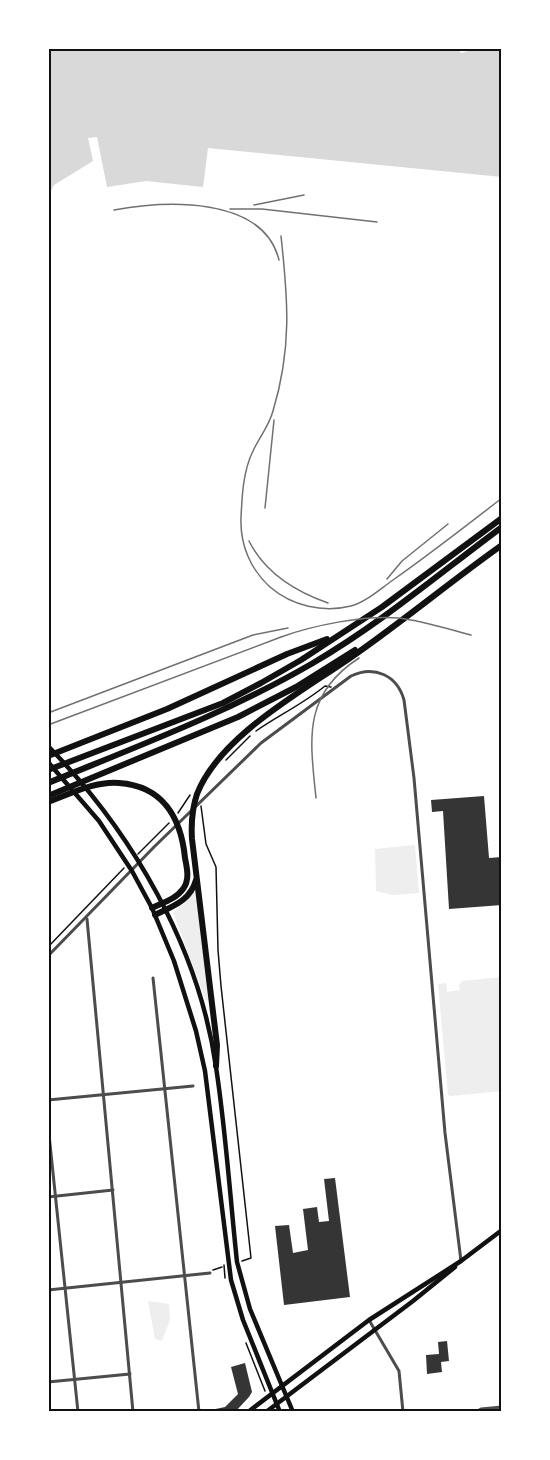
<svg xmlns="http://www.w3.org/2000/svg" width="550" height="1460" viewBox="0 0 550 1460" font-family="Quicksand,sans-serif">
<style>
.green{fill:#eee}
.water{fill:#d9d9d9}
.building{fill:#353535}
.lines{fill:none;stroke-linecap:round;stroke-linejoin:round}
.path{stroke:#111;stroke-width:1.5}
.minor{stroke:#4c4c4c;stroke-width:3}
.secondary{stroke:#111;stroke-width:4.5}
.motorway{stroke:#111;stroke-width:6}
.rail{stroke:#707070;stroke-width:1.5}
.neatline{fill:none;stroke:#111;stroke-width:2}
</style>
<rect width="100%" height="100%" fill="#fff"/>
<g class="green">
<polygon points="415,845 419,893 393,895 376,891 375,849"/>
<polygon points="194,890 197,891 209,1000 206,1001 173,912 185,903"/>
<polygon points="502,977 502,1091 451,1096 448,1095 438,984 446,983 447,992 460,990 459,985 462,981"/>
<polygon points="148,1301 169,1304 170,1320 162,1341 155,1339"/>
</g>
<path class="water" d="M48,48H454L462,53C477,48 489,45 502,53V177L208,148L203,187L146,181L107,187L97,137L88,138L93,161L54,185L48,196Z"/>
<g class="building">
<polygon points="484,796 489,858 502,857 502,905 449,909 443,811 432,812 431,800"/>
<polygon points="335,1178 350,1297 284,1305 275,1226 289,1225 293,1253 308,1250 303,1209 317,1207 319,1222 329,1221 324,1179"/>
<polygon points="447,1341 449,1361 441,1362 442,1372 427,1374 426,1355 439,1354 438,1342"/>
<polygon points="245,1363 252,1392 249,1397 235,1412 212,1412 211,1410 225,1407 238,1394 231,1367"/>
</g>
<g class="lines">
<g class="path">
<path d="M256,731C279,715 303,704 325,686L331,687"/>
<polyline points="226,760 250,736"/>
<polyline points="201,806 206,844 216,867 218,950 221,986 251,1258 242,1261"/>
<polyline points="178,813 190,795"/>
<polyline points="138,854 169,823"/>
<polyline points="48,947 124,868"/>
<polyline points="224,1265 225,1278"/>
<polyline points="213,1270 222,1267"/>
<polyline points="246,1343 265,1391"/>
</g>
<g class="minor">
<polyline points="87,919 133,1412"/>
<path d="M48,956L154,847L261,743L351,676C374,665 397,675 404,700L414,778L445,1133L461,1261"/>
<polyline points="153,978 199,1412"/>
<polyline points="48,1100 193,1086"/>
<polyline points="48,1125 78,1412"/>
<polyline points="48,1197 113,1190"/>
<polyline points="48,1290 210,1273"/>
<polyline points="369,1320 399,1371 403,1412"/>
<polyline points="48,1382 130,1374"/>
<polyline points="476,1412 481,1409 502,1407"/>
</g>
<g class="secondary">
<path d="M48,746C132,832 199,947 216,1067C226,1132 230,1197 237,1262L250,1309L293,1412"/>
<polyline points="48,762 99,821 132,871 152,908 174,961 196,1031 205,1071 231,1280 243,1320 280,1412"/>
<polyline points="248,1412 369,1320 461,1261 502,1230"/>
<polyline points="266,1412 413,1301 455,1267"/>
</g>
<g class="motorway">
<polyline points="48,756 167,709 287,654 327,639"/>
<polyline points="48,770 223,703 261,683 301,660 382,607 502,518"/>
<path d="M48,783C138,746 229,712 313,663C380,624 440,573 502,527"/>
<polyline points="48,796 238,717 296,687 355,650"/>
<path d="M48,802C70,794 95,781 119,783C163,786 181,818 185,858C187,868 190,880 183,889C176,899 162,903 152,908"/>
<path d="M155,915C173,906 190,901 196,880"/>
<path d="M216,1066L217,1045L192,839C191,823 192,809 197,794C221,733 309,688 360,651C408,617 454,579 502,545"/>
</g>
<g class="rail">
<polyline points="254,205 304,195"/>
<polyline points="230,209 262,209 377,222"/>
<path d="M114,210C164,201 263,195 279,260"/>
<path d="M281,236C288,300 292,348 273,411C269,426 259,438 253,451C243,471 242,496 241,518C240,544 250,569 270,587C292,606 323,613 351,606C366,602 380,589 393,580C430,554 466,526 502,498"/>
<polyline points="265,508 274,420"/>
<path d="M249,541C265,573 294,591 328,603"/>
<polyline points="387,579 402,561 448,524"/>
<polyline points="48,713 253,635 288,628"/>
<path d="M48,725L281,637C314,625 365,615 399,618C423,621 448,629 471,635"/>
<path d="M316,798C310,739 302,695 359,658"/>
</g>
</g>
<rect width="550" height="1460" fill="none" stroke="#ffffff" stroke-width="99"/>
<rect x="50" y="50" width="450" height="1360" class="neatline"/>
</svg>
